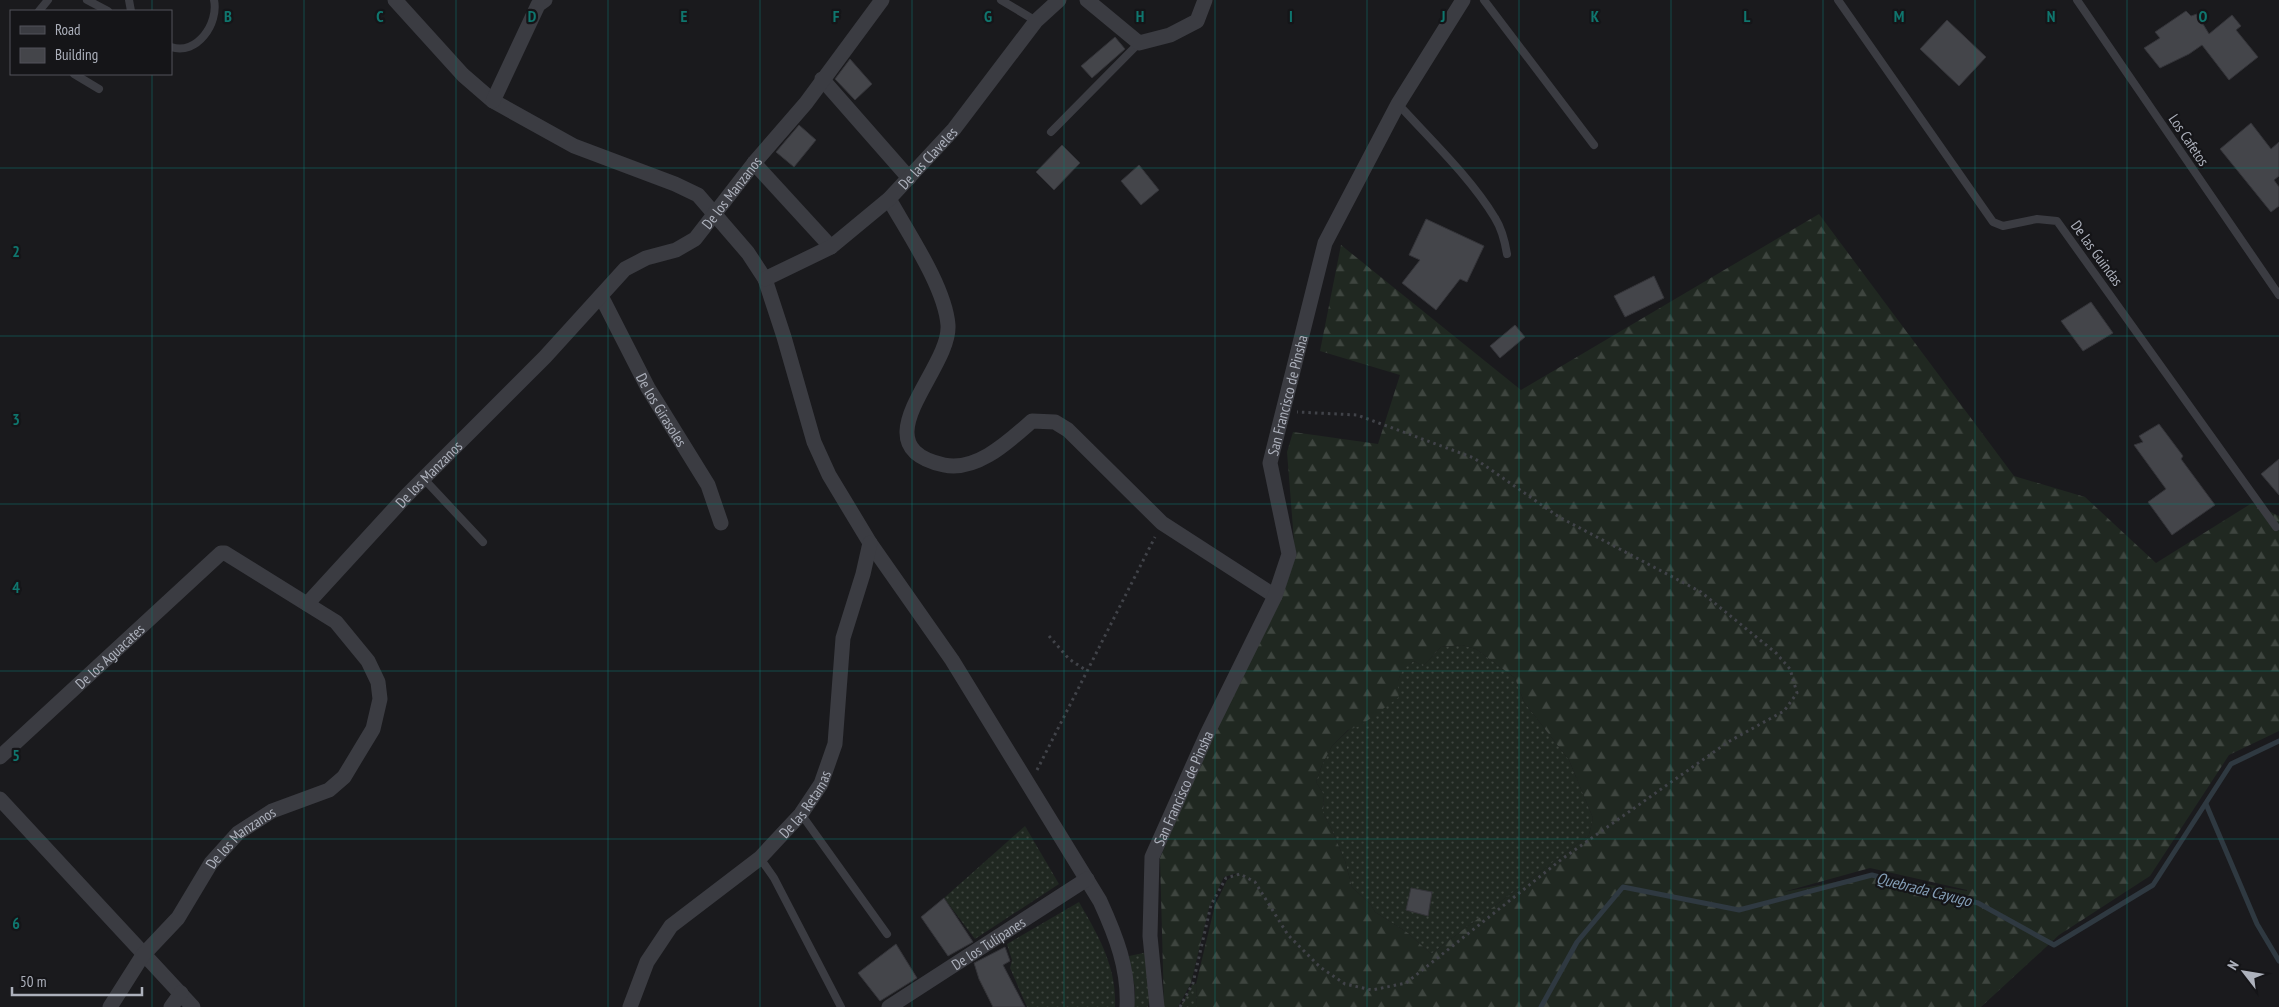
<svg xmlns="http://www.w3.org/2000/svg" width="2279" height="1007" viewBox="0 0 2279 1007" font-family="'PT Sans Narrow',sans-serif">
<style>
.grass{fill:url(#grass-dots)}
.forest{fill:url(#forest-firs);fill-rule:evenodd}
.lines{fill:none;stroke-linecap:round;stroke-linejoin:round}
.stream{stroke:#2f3941;stroke-width:5}
.building{fill:#44454a;stroke:#343439}
.path{stroke:#414349;stroke-width:3;stroke-dasharray:2.5 4;stroke-linecap:butt}
.lane{stroke:#3b3c42;stroke-width:8}
.street{stroke:#3b3c42;stroke-width:15}
.grid{fill:none;stroke:#0f766e;stroke-width:1;stroke-opacity:0.55}
.labels{text-anchor:middle;dominant-baseline:central;stroke-width:4.5;stroke-linejoin:round;paint-order:stroke}
.street-label{font-size:15px;fill:#adb1bc;stroke:#151518}
.water-label{font-size:16px;font-style:italic;fill:#849eb7;stroke:#151518}
.grid-label{font-size:16px;text-anchor:middle;font-weight:bold;fill:#0f766e;stroke:#151518;stroke-width:4.5;stroke-linejoin:round;paint-order:stroke}
</style>
<defs>
<pattern id="grass-dots" width="8" height="8" patternUnits="userSpaceOnUse" patternTransform="scale(1.25)"><rect width="8" height="8" fill="#202821"/><path d="M2 2h.1M6 6h.1" fill="none" stroke="#3e453f" stroke-width="1.8" stroke-linecap="round"/></pattern>
<pattern id="forest-firs" width="22" height="20" patternUnits="userSpaceOnUse" patternTransform="scale(1.25)"><rect width="22" height="20" fill="#202821"/><path d="M5 1l3.5 6h-7zM16 11l3.5 6h-7z" fill="#3e453f"/></pattern>
</defs>
<rect width="100%" height="100%" fill="#1a1a1d"/>
<g class="grass">
<polygon points="1462,645 1476,649 1515,678 1524,702 1569,760 1593,818 1589,835 1431,954 1408,933 1375,912 1371,905 1352,887 1345,861 1331,828 1323,813 1324,795 1316,782 1322,765 1332,746 1397,684 1402,669 1414,661 1423,666 1441,647"/>
<polygon points="1025,826 1059,884 975,939 944,898"/>
<path d="M1079,902C1098,935 1117,967 1115,1007H1027L1010,968L1012,960L1007,944Z"/>
<polygon points="1148,952 1151,992 1148,1007 1134,1007 1135,989 1129,956"/>
<polygon points="1193,983 1196,984 1197,1007 1180,1007"/>
</g>
<path class="forest" d="M1819,214L2014,476L2085,497L2156,563L2252,503L2279,516V731L2229,755L2150,876L2059,935L1981,1007H1197L1196,984L1215,905L1227,880L1238,873L1224,877L1209,908L1191,983L1178,1007H1164L1160,858L1196,774L1295,554L1287,452L1293,432L1378,444L1400,375L1320,351L1341,245L1521,390ZM1462,645L1476,649L1515,678L1524,702L1569,760L1593,818L1589,835L1431,954L1408,933L1375,912L1371,905L1352,887L1345,861L1331,828L1323,813L1324,795L1316,782L1322,765L1332,746L1348,730L1360,726L1399,697C1396,679 1399,671 1414,661L1423,666L1441,647ZM1870,868L1967,890V891L1872,875L1783,892Z"/>
<g class="lines">
<g class="stream">
<polyline points="2206,804 2257,924 2279,961"/>
<polyline points="1541,1007 1577,942 1623,887 1739,910 1872,875 1978,903 2054,945 2153,885 2231,764 2279,741"/>
</g>
</g>
<g class="building">
<polygon points="2186,11 2191,16 2197,14 2209,34 2232,15 2241,26 2236,30 2258,57 2229,80 2202,45 2189,54 2160,68 2144,48 2160,38 2155,32"/>
<polygon points="1947,20 1986,57 1959,86 1920,49"/>
<polygon points="1115,37 1125,49 1092,78 1081,66"/>
<polygon points="850,59 872,84 855,100 835,79"/>
<polygon points="2251,123 2271,149 2279,142 2279,176 2274,180 2279,187 2279,206 2271,212 2220,149"/>
<polygon points="799,125 816,140 794,167 776,152"/>
<polygon points="1062,145 1080,163 1054,190 1036,172"/>
<polygon points="1139,165 1159,190 1141,205 1121,181"/>
<polygon points="1426,219 1484,246 1467,282 1460,279 1436,310 1402,283 1420,260 1409,255"/>
<polygon points="1654,276 1664,298 1625,317 1614,296"/>
<polygon points="2091,302 2113,333 2083,351 2061,321"/>
<polygon points="1515,325 1525,337 1500,358 1490,346"/>
<polygon points="2159,424 2183,456 2181,459 2215,505 2172,535 2148,502 2166,489 2134,445 2143,442 2139,436"/>
<polygon points="2279,459 2279,495 2261,474"/>
<polygon points="1411,888 1432,892 1428,916 1406,910"/>
<polygon points="944,898 973,942 948,956 921,917"/>
<polygon points="896,944 917,978 880,1001 858,973"/>
<polygon points="1005,947 1010,961 1003,965 1025,1007 993,1007 979,979 974,963"/>
</g>
<g class="lines">
<g class="path">
<polyline points="1049,636 1069,659 1087,671"/>
<polyline points="1037,770 1155,537"/>
<polyline points="1180,1007 1193,983 1211,905 1226,878 1240,874 1255,882 1288,935 1320,967 1345,984 1372,990 1406,983 1562,859 1728,742 1784,711 1797,693 1790,669 1776,653 1701,592 1559,517 1474,458 1357,415 1297,412"/>
</g>
<g class="lane">
<polyline points="87,0 108,11"/>
<polyline points="129,0 131,11"/>
<polyline points="1001,0 1036,21"/>
<polyline points="1484,0 1594,145"/>
<polyline points="1838,0 1993,222 2003,226 2037,219 2057,221 2276,527"/>
<polyline points="2077,0 2279,295"/>
<polyline points="39,11 48,0"/>
<path d="M171,47C197,56 219,23 214,0"/>
<polyline points="74,74 99,89"/>
<path d="M1398,104C1430,139 1471,178 1495,218C1502,229 1505,242 1507,254"/>
<polyline points="1051,132 1139,43"/>
<polyline points="424,479 483,542"/>
<polyline points="801,814 887,934"/>
<polyline points="760,858 774,878 841,1007"/>
</g>
<g class="street">
<path d="M395,0L463,75L493,101L574,146L675,184L698,195L748,253L765,279L784,337L814,442L829,475L870,543L952,660L1100,901C1116,936 1129,969 1127,1007"/>
<polyline points="1087,0 1139,43 1170,35 1197,21 1205,0"/>
<polyline points="822,79 909,178"/>
<polyline points="493,101 538,5 545,0"/>
<polyline points="754,163 831,247"/>
<path d="M889,199C908,233 945,287 948,325C951,370 857,446 944,465C977,472 1009,441 1032,421L1055,422L1068,430L1162,523L1275,596"/>
<path id="s1" d="M765,279L831,247L889,199L954,129L1036,21L1059,0"/>
<path id="s2" d="M601,296L648,388L708,485L721,523"/>
<path id="s3" d="M0,757L221,553H225L307,604"/>
<polyline points="0,799 193,1007"/>
<path id="s4" d="M110,1007L143,955L178,918L211,863L238,833L272,811L329,790L344,777L373,729L380,699L378,682L368,661L336,622L307,604L407,495L545,357L625,269L646,258L676,250L695,239L754,163L806,103L882,0"/>
<polyline points="171,1007 181,993"/>
<path id="s5" d="M630,1007L647,962L671,926L760,858L801,814L821,784L835,744L843,638L863,574L870,543"/>
<path id="s6" d="M889,1007L1087,879"/>
<path id="s7" d="M1157,1007L1150,936L1152,857L1207,734L1275,596L1289,554L1270,463L1325,243L1398,104L1463,0"/>
</g>
</g>
<path class="grid" d="M152,0V11M304,0V1007M456,0V1007M608,0V1007M760,0V1007M912,0V1007M1064,0V1007M1215,0V1007M1367,0V1007M1519,0V1007M1671,0V1007M1823,0V1007M1975,0V1007M2127,0V1007M152,74V1007M0,168H2279M0,336H2279M0,504H2279M0,671H2279M0,839H2279"/>
<g class="labels">
<g class="street-label">
<text transform="translate(2189 140) rotate(56)">Los Cafetos</text>
<text stroke="none"><textPath href="#s1" startOffset="205">De las Claveles</textPath></text>
<text stroke="none"><textPath href="#s4" startOffset="1148">De los Manzanos</textPath></text>
<text transform="translate(2097 253) rotate(54)">De las Guindas</text>
<text stroke="none"><textPath href="#s7" startOffset="646">San Francisco de Pinsha</textPath></text>
<text stroke="none"><textPath href="#s2" startOffset="129">De los Girasoles</textPath></text>
<text stroke="none"><textPath href="#s4" startOffset="728">De los Manzanos</textPath></text>
<text stroke="none"><textPath href="#s3" startOffset="149">De los Aguacates</textPath></text>
<text stroke="none"><textPath href="#s7" startOffset="226">San Francisco de Pinsha</textPath></text>
<text stroke="none"><textPath href="#s5" startOffset="274">De las Retamas</textPath></text>
<text stroke="none"><textPath href="#s4" startOffset="216">De los Manzanos</textPath></text>
<text stroke="none"><textPath href="#s6" startOffset="118">De los Tulipanes</textPath></text>
</g>
<g class="water-label">
<text transform="translate(1924 889) rotate(14)">Quebrada Cayugo</text>
</g>
</g>
<g class="grid-label">
<text x="228" y="22">B</text>
<text x="380" y="22">C</text>
<text x="532" y="22">D</text>
<text x="684" y="22">E</text>
<text x="836" y="22">F</text>
<text x="988" y="22">G</text>
<text x="1140" y="22">H</text>
<text x="1291" y="22">I</text>
<text x="1443" y="22">J</text>
<text x="1595" y="22">K</text>
<text x="1747" y="22">L</text>
<text x="1899" y="22">M</text>
<text x="2051" y="22">N</text>
<text x="2203" y="22">O</text>
<text x="16" y="257">2</text>
<text x="16" y="425">3</text>
<text x="16" y="593">4</text>
<text x="16" y="761">5</text>
<text x="16" y="929">6</text>
</g>
<rect x="10" y="10" width="162" height="65" fill="#151518" stroke="#52535a"/>
<rect x="20" y="26" width="25" height="8" fill="#3b3c42" stroke="#52535a"/>
<text x="55" y="35" font-size="15" fill="#adb1bc">Road</text>
<rect x="20" y="48" width="25" height="15" fill="#44454a" stroke="#52535a"/>
<text x="55" y="60" font-size="15" fill="#adb1bc">Building</text>
<g transform="translate(2244 972) rotate(301)" stroke="#151518" stroke-width="4" paint-order="stroke">
<path d="M0-4L9 19L0 12L-9 19Z" fill="#adb1bc"/>
<text y="-8" font-size="14" font-weight="bold" text-anchor="middle" fill="#adb1bc">N</text>
</g>
<path d="M12 987v8h130v-8" fill="none" stroke="#adb1bc" stroke-width="2.5"/>
<text x="20" y="987" font-size="15" fill="#adb1bc" stroke="#151518" stroke-width="4" paint-order="stroke">50 m</text>
</svg>
